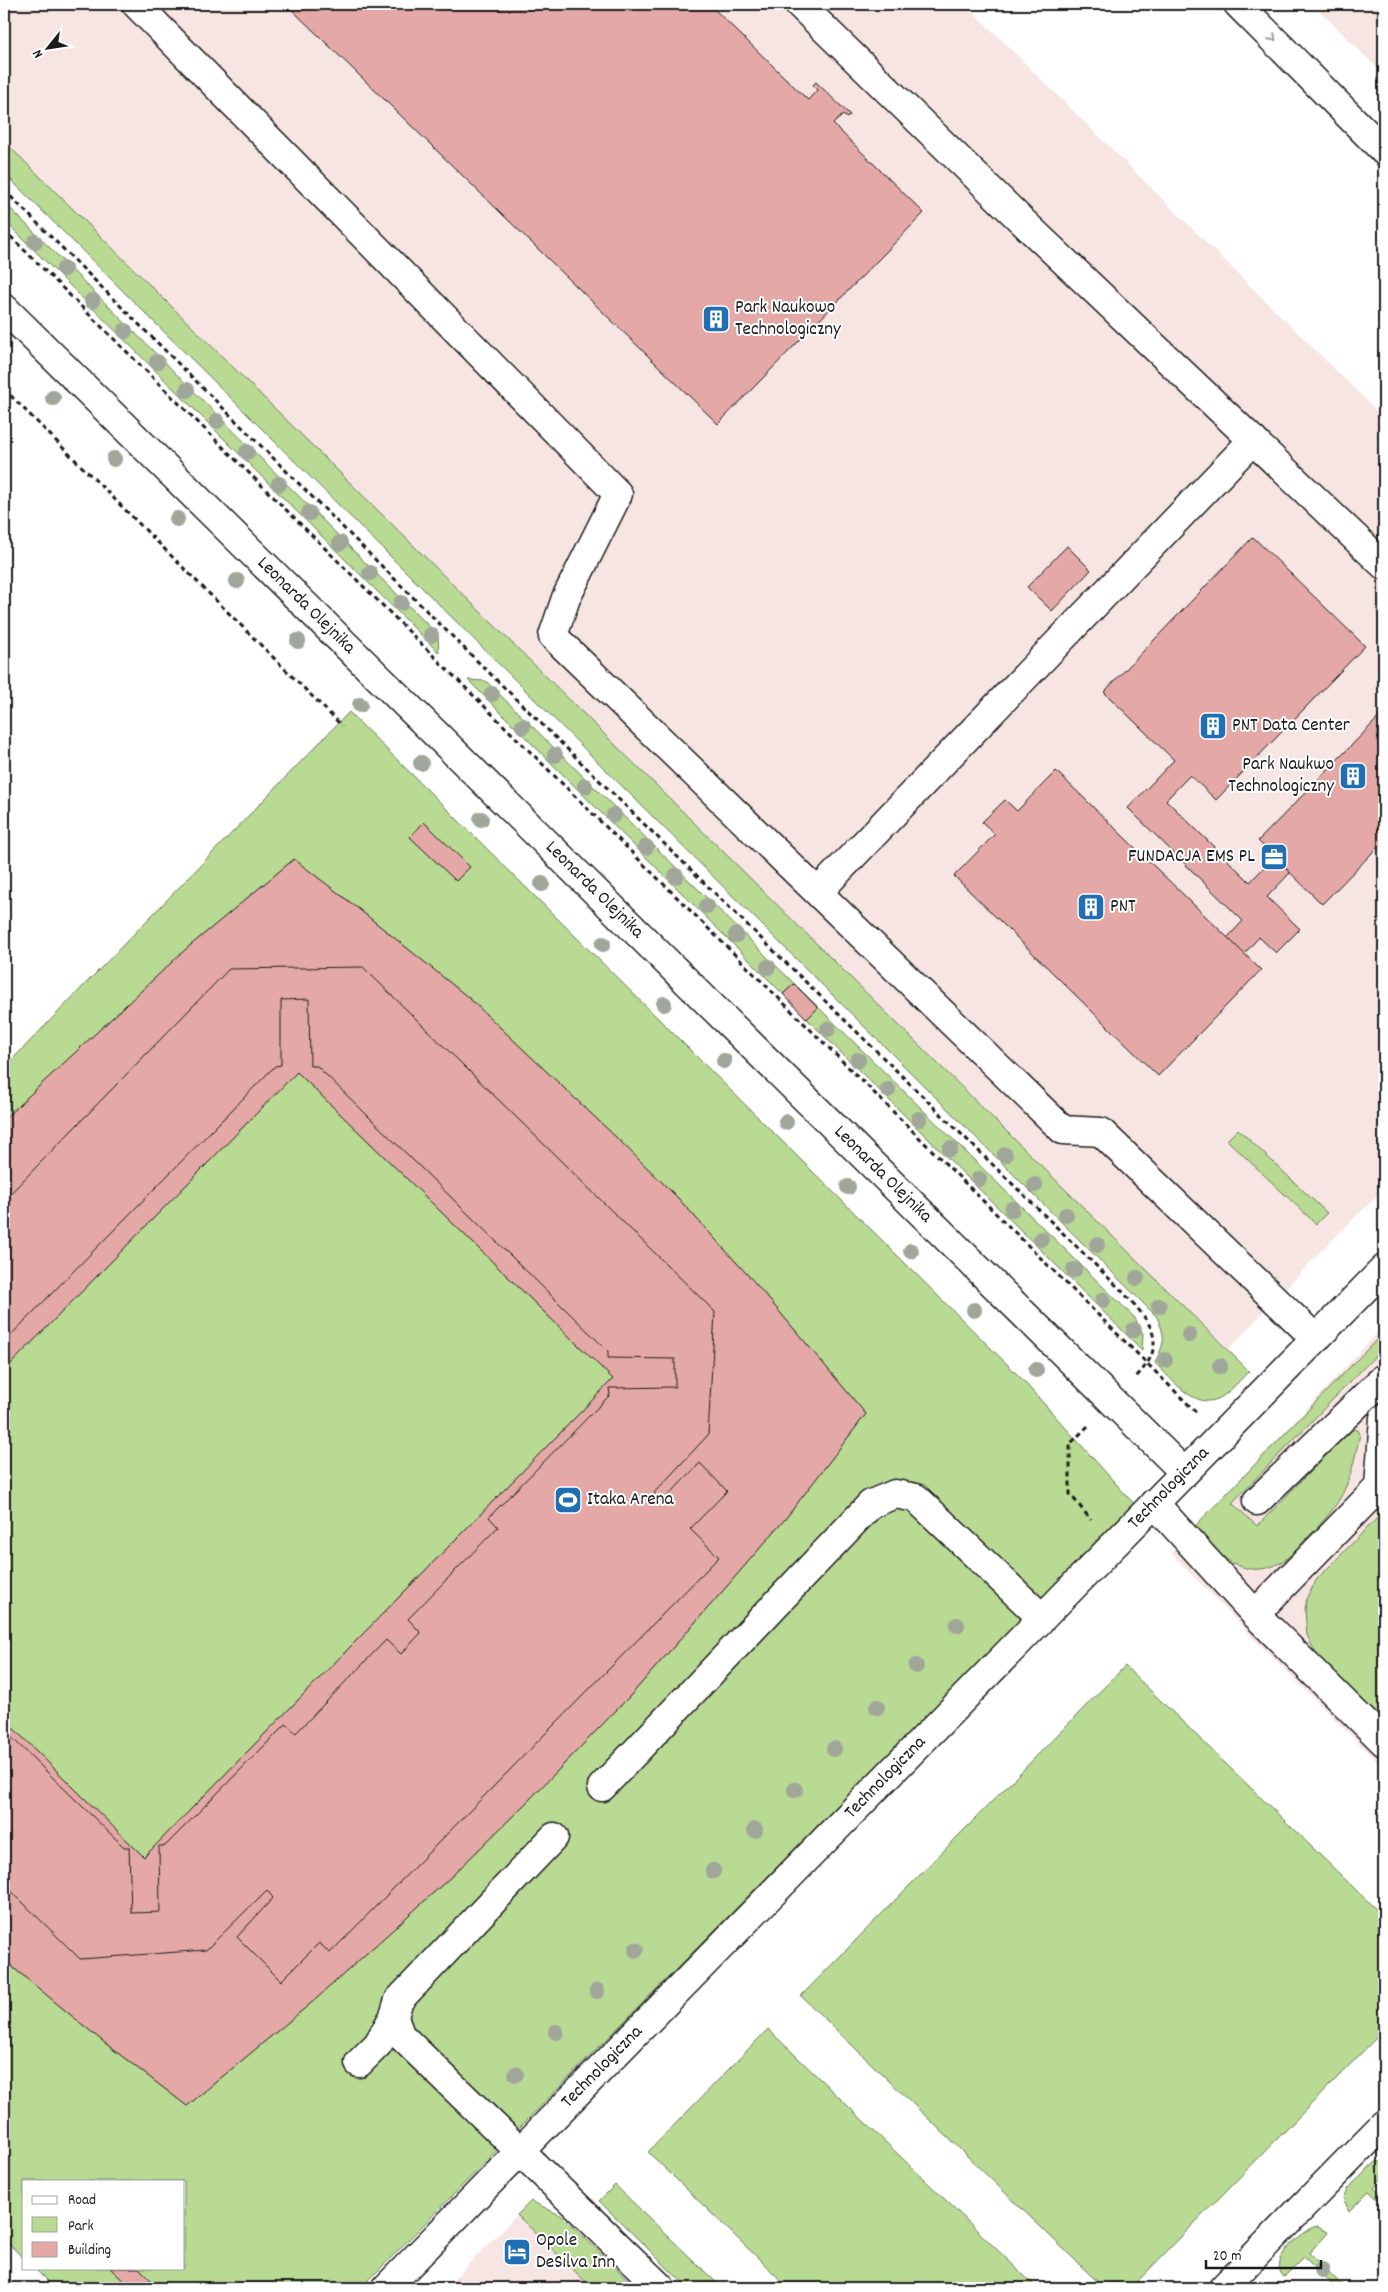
<svg xmlns="http://www.w3.org/2000/svg" width="1388" height="2292" viewBox="0 0 1388 2292" font-family="Dekko,sans-serif">
<style>
.built{fill:#f7e5e4}
.green{fill:#b8da93;stroke:#6a7b58}
.building{fill:#e4a9a6;stroke:#1c1c1c}
.lines{fill:none;stroke-linecap:round;stroke-linejoin:round}
.minor-casing{stroke:#1c1c1c;stroke-width:31}
.path{stroke:#1c1c1c;stroke-width:3;stroke-dasharray:5 4;stroke-linecap:butt}
.minor{stroke:#fff;stroke-width:28}
.tree{fill:#a0a699}
.oneway{stroke:#999}
.labels{text-anchor:middle;dominant-baseline:central;stroke-width:4;stroke-linejoin:round;paint-order:stroke}
.poi-label{font-size:19px;fill:#1c1c1c;stroke:#fff;text-anchor:start}
.street-label{font-size:19px;fill:#1c1c1c;stroke:#fff}
</style>
<rect width="100%" height="100%" fill="#fff"/>
<filter id="ink" filterUnits="userSpaceOnUse"><feTurbulence type="fractalNoise" baseFrequency=".02" numOctaves="2"/><feDisplacementMap in="SourceGraphic" scale="10" xChannelSelector="R" yChannelSelector="G"/><feConvolveMatrix kernelMatrix="1 2 1 2 8 2 1 2 1" color-interpolation-filters="sRGB"/></filter>
<g filter="url(#ink)">
<g class="built">
<polygon points="4,4 965,4 1384,418 1384,1189 1319,1253 1228,1350 4,141"/>
<polygon points="1313,4 1384,4 1384,75"/>
<polygon points="1384,1326 1384,1768 1257,1642 1171,1553"/>
<polygon points="517,2215 592,2288 445,2288"/>
</g>
<g class="green">
<path d="M4,141L1249,1371C1241,1379 1233,1389 1223,1396C1197,1414 1172,1379 1155,1363C1164,1342 1167,1340 1157,1317L4,173Z"/>
<polygon points="4,202 438,635 439,653 4,220"/>
<polygon points="468,680 486,681 1135,1318 1143,1334 1142,1350 807,1019 818,1008 794,984 783,994"/>
<polygon points="349,712 1019,1376 1135,1505 361,2288 54,2288 34,2268 184,2268 184,2181 24,2181 24,2259 4,2239 4,1068"/>
<polygon points="1238,1129 1327,1213 1316,1224 1227,1140"/>
<path d="M1384,1332V1347L1232,1503L1257,1526L1349,1432L1353,1429L1358,1430L1360,1434C1356,1451 1353,1470 1346,1486C1338,1506 1323,1522 1308,1537C1301,1544 1294,1553 1286,1559C1249,1585 1215,1557 1196,1525Z"/>
<polygon points="1384,1511 1384,1723 1317,1657 1307,1635 1305,1610 1307,1597 1317,1579"/>
<polygon points="1125,1666 1384,1917 1384,2030 1131,2288 1104,2288 801,1996"/>
<polygon points="768,2029 1037,2288 789,2288 648,2152"/>
<polygon points="1376,2162 1384,2162 1384,2176 1374,2187 1384,2197 1384,2205 1369,2191 1349,2211 1343,2198 1347,2189"/>
<polygon points="615,2185 722,2288 688,2288 599,2201"/>
<polygon points="531,2201 562,2216 637,2288 592,2288 517,2215"/>
<path d="M1317,2227L1328,2232L1309,2253L1345,2288H1336L1304,2257L1284,2277C1267,2261 1302,2230 1317,2227Z"/>
</g>
<g class="building">
<polygon points="286,4 709,4 808,100 817,90 813,85 816,82 850,115 847,118 843,115 833,124 924,213 718,424"/>
<polygon points="1253,537 1365,646 1216,800 1190,775 1166,800 1250,882 1274,857 1290,873 1267,897 1300,929 1276,953 1259,937 1244,954 1227,938 1243,921 1128,808 1174,760 1104,692"/>
<polygon points="1067,546 1091,570 1052,611 1027,587"/>
<polygon points="1384,712 1384,841 1322,904 1258,841"/>
<polygon points="1056,771 1261,970 1158,1076 954,876 995,834 982,822 1005,800 1017,811"/>
<polygon points="424,822 470,867 456,881 410,837"/>
<polygon points="294,859 355,906 469,998 619,1140 677,1197 756,1284 866,1414 786,1518 722,1592 631,1695 530,1799 453,1875 387,1935 316,1999 187,2106 106,2044 4,1960 4,1719 144,1857 613,1379 297,1072 4,1371 4,1119 186,949"/>
<polygon points="363,967 715,1312 708,1435 654,1493 662,1502 700,1463 727,1491 690,1529 719,1557 330,1953 319,1943 281,1981 237,1937 273,1898 267,1890 206,1950 80,1959 4,1884 4,1730 124,1847 129,1847 131,1913 160,1912 159,1846 165,1846 286,1724 296,1733 386,1640 401,1654 421,1633 408,1619 498,1527 489,1517 610,1395 609,1388 675,1387 675,1359 608,1358 608,1351 317,1066 310,1066 309,999 281,1000 281,1065 275,1066 4,1342 4,1200 229,969"/>
<polygon points="794,984 818,1008 807,1019 783,994"/>
<polygon points="110,2268 139,2268 152,2281 144,2288 131,2288"/>
</g>
<g class="lines">
<g class="minor-casing">
<g id="minor">
<polyline points="136,4 618,494 566,598 553,636 1063,1130 1101,1132 1316,1339"/>
<polyline points="799,4 1020,219 1384,565"/>
<polyline points="1238,4 1384,151"/>
<path id="s1" d="M4,308L1184,1472"/>
<polyline points="818,892 1253,440"/>
<polyline points="1257,1501 1384,1378"/>
<polyline points="1154,1503 1255,1614 1384,1742"/>
<polyline points="1255,1614 1379,1487 1384,1418"/>
<polyline points="602,1787 871,1504 895,1494 916,1498 1041,1617"/>
<polyline points="554,1837 399,2000 394,2016 400,2035 661,2288"/>
<polyline points="359,2063 378,2044 394,2016"/>
<path id="s2" d="M386,2288L1384,1269"/>
<polyline points="1223,2288 1384,2124"/>
</g>
</g>
<g class="path">
<path d="M4,190L468,652L1121,1290C1147,1319 1172,1340 1136,1377"/>
<polyline points="4,230 1196,1412"/>
<polyline points="4,389 342,726"/>
<polyline points="1088,1426 1070,1444 1070,1494 1091,1520"/>
</g>
<use href="#minor" class="minor"/>
</g>
<g class="tree">
<circle cx="35" cy="242" r="8"/>
<circle cx="64" cy="269" r="8"/>
<circle cx="92" cy="301" r="8"/>
<circle cx="125" cy="331" r="8"/>
<circle cx="157" cy="362" r="8"/>
<circle cx="187" cy="390" r="8"/>
<circle cx="53" cy="398" r="8"/>
<circle cx="217" cy="421" r="8"/>
<circle cx="247" cy="452" r="8"/>
<circle cx="114" cy="459" r="8"/>
<circle cx="279" cy="484" r="8"/>
<circle cx="309" cy="513" r="8"/>
<circle cx="177" cy="519" r="8"/>
<circle cx="340" cy="543" r="8"/>
<circle cx="370" cy="573" r="8"/>
<circle cx="237" cy="581" r="8"/>
<circle cx="401" cy="603" r="8"/>
<circle cx="431" cy="635" r="8"/>
<circle cx="298" cy="641" r="8"/>
<circle cx="492" cy="694" r="8"/>
<circle cx="360" cy="705" r="8"/>
<circle cx="523" cy="726" r="8"/>
<circle cx="555" cy="755" r="8"/>
<circle cx="421" cy="763" r="8"/>
<circle cx="585" cy="786" r="8"/>
<circle cx="614" cy="815" r="8"/>
<circle cx="481" cy="819" r="8"/>
<circle cx="646" cy="847" r="8"/>
<circle cx="676" cy="876" r="8"/>
<circle cx="542" cy="884" r="8"/>
<circle cx="707" cy="906" r="8"/>
<circle cx="736" cy="935" r="8"/>
<circle cx="603" cy="944" r="8"/>
<circle cx="768" cy="967" r="8"/>
<circle cx="664" cy="1004" r="8"/>
<circle cx="828" cy="1029" r="8"/>
<circle cx="858" cy="1060" r="8"/>
<circle cx="724" cy="1061" r="8"/>
<circle cx="888" cy="1090" r="8"/>
<circle cx="919" cy="1119" r="8"/>
<circle cx="786" cy="1122" r="8"/>
<circle cx="950" cy="1149" r="8"/>
<circle cx="1005" cy="1155" r="8"/>
<circle cx="979" cy="1179" r="8"/>
<circle cx="1035" cy="1185" r="8"/>
<circle cx="848" cy="1187" r="8"/>
<circle cx="1012" cy="1209" r="8"/>
<circle cx="1066" cy="1215" r="8"/>
<circle cx="1041" cy="1239" r="8"/>
<circle cx="1097" cy="1245" r="8"/>
<circle cx="911" cy="1251" r="8"/>
<circle cx="1074" cy="1270" r="8"/>
<circle cx="1137" cy="1278" r="8"/>
<circle cx="1103" cy="1300" r="8"/>
<circle cx="1159" cy="1306" r="8"/>
<circle cx="974" cy="1310" r="8"/>
<circle cx="1134" cy="1330" r="8"/>
<circle cx="1189" cy="1335" r="8"/>
<circle cx="1165" cy="1360" r="8"/>
<circle cx="1220" cy="1366" r="8"/>
<circle cx="1036" cy="1370" r="8"/>
<circle cx="957" cy="1625" r="8"/>
<circle cx="916" cy="1666" r="8"/>
<circle cx="877" cy="1707" r="8"/>
<circle cx="834" cy="1749" r="8"/>
<circle cx="795" cy="1790" r="8"/>
<circle cx="755" cy="1830" r="8"/>
<circle cx="713" cy="1871" r="8"/>
<circle cx="636" cy="1950" r="8"/>
<circle cx="597" cy="1991" r="8"/>
<circle cx="556" cy="2032" r="8"/>
<circle cx="516" cy="2074" r="8"/>
<circle cx="1322" cy="2270" r="8"/>
</g>
<defs><path id="oneway-chevron" d="M-2-3.5L2.5 0L-2 3.5" fill="none" stroke-width="1.6" stroke-linecap="round" stroke-linejoin="round" transform="scale(1.25)"/></defs>
<use class="oneway" href="#oneway-chevron" transform="translate(1273 38) rotate(45)"/>
</g>
<defs>
<g id="building-square" transform="scale(1.4375)"><rect x="-9" y="-9" width="18" height="18" rx="4" fill="#1f6fb2" stroke="#fff"/><path d="M-4-6H4V6H1V3H-1V6H-4ZM-2.5-4.3h1.7v1.8h-1.7ZM.8-4.3h1.7v1.8H.8ZM-2.5-1h1.7V.8h-1.7ZM.8-1h1.7V.8H.8Z" fill="#fff"/></g>
<g id="office-square" transform="scale(1.4375)"><rect x="-9" y="-9" width="18" height="18" rx="4" fill="#1f6fb2" stroke="#fff"/><path d="M-6-3h4V-5.5h4V-3h4V5H-6ZM-1-4.5V-3h2v-1.5ZM-6 0V1H6V0Z" fill="#fff"/></g>
<g id="stadium-square" transform="scale(1.4375)"><rect x="-9" y="-9" width="18" height="18" rx="4" fill="#1f6fb2" stroke="#fff"/><path d="M0-5a6.5 5 0 1 0 0 10a6.5 5 0 1 0 0-10ZM-3.5-1.8h7v3.6h-7Z" fill="#fff"/></g>
<g id="hotel-square" transform="scale(1.4375)"><rect x="-9" y="-9" width="18" height="18" rx="4" fill="#1f6fb2" stroke="#fff"/><path d="M-6-4.5h1.5V1H6V5H4.5V3h-9V5H-6ZM-4 0a1.8 1.8 0 1 1 3.6 0ZM.5 0V-2.5h3Q6-2.5 6 0Z" fill="#fff"/></g>
</defs>
<g fill-rule="evenodd">
<use href="#building-square" x="716" y="319"/>
<use href="#building-square" x="1213" y="726"/>
<use href="#building-square" x="1353" y="776"/>
<use href="#office-square" x="1274" y="857"/>
<use href="#building-square" x="1091" y="907"/>
<use href="#stadium-square" x="568" y="1500"/>
<use href="#hotel-square" x="517" y="2252"/>
</g>
<g class="labels">
<g class="poi-label">
<text x="735" y="308">Park Naukowo<tspan x="735" dy="22">Technologiczny</tspan></text>
<text x="1232" y="726">PNT Data Center</text>
<text x="1334" y="765" text-anchor="end">Park Naukwo<tspan x="1334" dy="22">Technologiczny</tspan></text>
<text x="1255" y="857" text-anchor="end">FUNDACJA EMS PL</text>
<text x="1110" y="907">PNT</text>
<text x="587" y="1500">Itaka Arena</text>
<text x="536" y="2241">Opole<tspan x="536" dy="22">DeSilva Inn</tspan></text>
</g>
<g class="street-label">
<text stroke="none"><textPath href="#s1" startOffset="424">Leonarda Olejnika</textPath></text>
<text stroke="none"><textPath href="#s1" startOffset="829">Leonarda Olejnika</textPath></text>
<text stroke="none"><textPath href="#s1" startOffset="1234">Leonarda Olejnika</textPath></text>
<text stroke="none"><textPath href="#s2" startOffset="1119">Technologiczna</textPath></text>
<text stroke="none"><textPath href="#s2" startOffset="714">Technologiczna</textPath></text>
<text stroke="none"><textPath href="#s2" startOffset="309">Technologiczna</textPath></text>
</g>
</g>
<rect width="1388" height="2292" fill="none" stroke="#fff" stroke-width="20"/>
<rect x="10" y="10" width="1368" height="2272" fill="none" stroke="#1c1c1c" stroke-width="2" filter="url(#ink)"/>
<rect x="22" y="2180" width="162" height="90" fill="#ffffff" stroke="#a4a4a4"/>
<rect x="32" y="2196" width="25" height="8" fill="#ffffff" stroke="#a4a4a4"/>
<text x="68" y="2204" font-size="15" fill="#1c1c1c">Road</text>
<rect x="32" y="2217" width="25" height="15" fill="#b8da93" stroke="#a4a4a4"/>
<text x="68" y="2230" font-size="15" fill="#1c1c1c">Park</text>
<rect x="32" y="2242" width="25" height="15" fill="#e4a9a6" stroke="#a4a4a4"/>
<text x="68" y="2254" font-size="15" fill="#1c1c1c">Building</text>
<g transform="translate(48 48) rotate(240)" stroke="#ffffff" stroke-width="4" paint-order="stroke">
<path d="M0-4L9 19L0 12L-9 19Z" fill="#1c1c1c"/>
<text y="-8" font-size="14" font-weight="bold" text-anchor="middle" fill="#1c1c1c">N</text>
</g>
<path d="M1206 2260v8h115v-8" fill="none" stroke="#1c1c1c" stroke-width="2.5"/>
<text x="1213" y="2260" font-size="15" fill="#1c1c1c" stroke="#ffffff" stroke-width="4" paint-order="stroke">20 m</text>
</svg>
